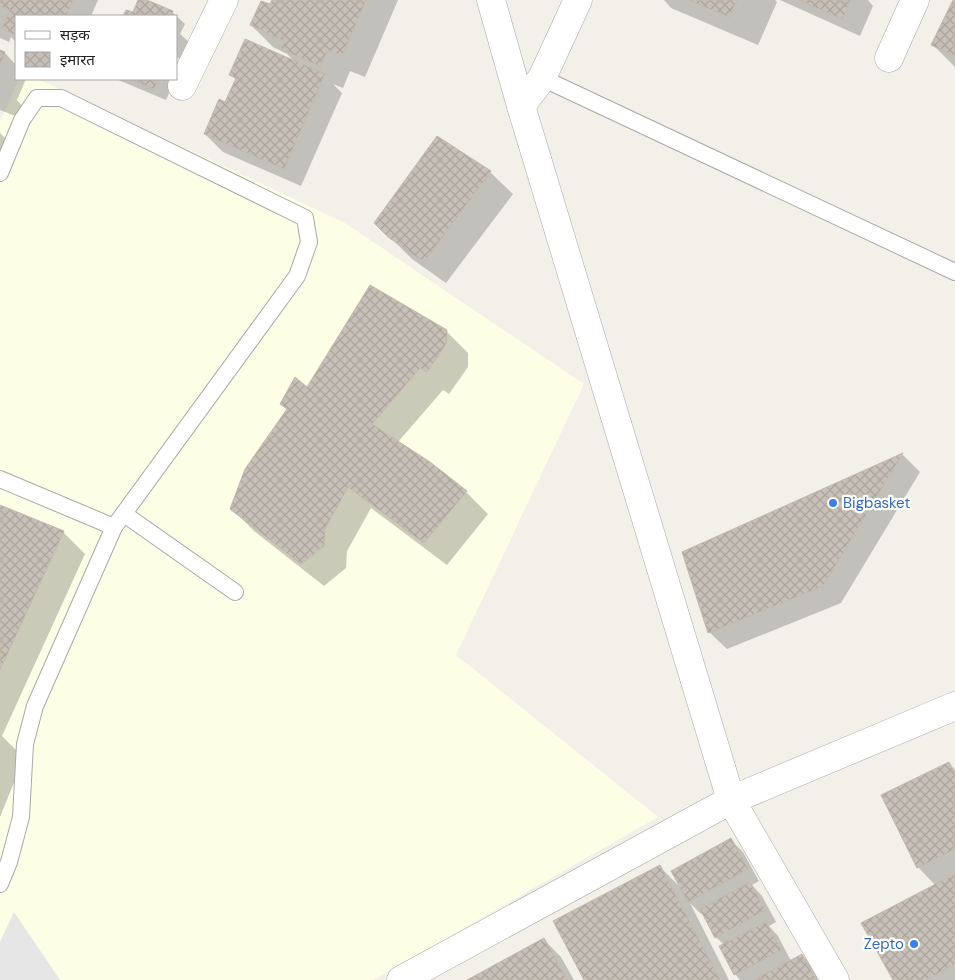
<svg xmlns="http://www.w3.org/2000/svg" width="955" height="980" viewBox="0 0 955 980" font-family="'DM Sans','Noto Sans Devanagari',sans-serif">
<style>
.education{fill:#fcfee6}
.parking{fill:#e6e6e6}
.shadow{fill:#0003}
.building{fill:url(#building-cross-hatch);stroke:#c3b9ac}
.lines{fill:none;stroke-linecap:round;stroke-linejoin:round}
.service-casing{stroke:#a9a9a9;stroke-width:18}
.minor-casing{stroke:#a9a9a9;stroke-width:29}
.service{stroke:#fff;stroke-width:16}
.minor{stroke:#fff;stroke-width:28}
.shop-dot{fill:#3f7fe0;stroke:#fff;stroke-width:2}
.labels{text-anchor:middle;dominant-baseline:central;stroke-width:4.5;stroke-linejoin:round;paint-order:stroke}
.shop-label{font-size:15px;fill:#366cbe;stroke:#fff;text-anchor:start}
</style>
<defs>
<pattern id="building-cross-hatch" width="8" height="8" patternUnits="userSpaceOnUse" patternTransform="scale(1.25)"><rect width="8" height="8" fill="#c7c0b8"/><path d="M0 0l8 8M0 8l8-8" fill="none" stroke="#aba59e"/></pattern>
</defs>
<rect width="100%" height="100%" fill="#f2f0e9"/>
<polygon class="education" points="19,79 38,79 345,223 584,384 456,655 658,817 373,980 0,980 0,122"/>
<polygon class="parking" points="14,912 60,980 0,980 0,942"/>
<g class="shadow">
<polygon points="0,0 98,0 91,16 16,16 16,42 11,37 9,42 0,38"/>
<polygon points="139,0 144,0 172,12 185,24 180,34 190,43 183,60 176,57 176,16 125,16 127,11 133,14"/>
<polygon points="273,0 398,0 365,77 350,71 343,88 333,84 342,93 301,186 223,152 205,134 226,103 236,80 231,75 296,63 287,54 273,47 251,25 270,6"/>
<polygon points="664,0 775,0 777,2 758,45 671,8"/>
<polygon points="780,0 868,0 873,6 860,36"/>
<polygon points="954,0 955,0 955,67 933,45"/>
<polygon points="0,51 5,53 16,65 16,79 26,79 17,100 24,108 20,118 0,110"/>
<polygon points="116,79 175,79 166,100"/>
<polygon points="0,133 6,139 0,153"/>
<polygon points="437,138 490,172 513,194 446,283 412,259 376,223"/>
<polygon points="446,331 468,353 468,367 449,394 443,390 398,442 430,463 466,492 488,514 447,565 371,508 347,551 346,568 324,586 254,531 232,509 307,389"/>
<polygon points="903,455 920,472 841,603 727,649 709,632 683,553"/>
<polygon points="0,506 63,532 85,554 2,736 24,758 0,817"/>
<polygon points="949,763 955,770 955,980 895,980 936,886 918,867"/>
<polygon points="731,840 743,852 759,881 752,885 762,896 776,922 769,926 778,936 791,961 802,955 819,973 823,980 740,980 735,974 724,945 716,937 703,912 701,914 690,903 729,980 586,980 659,866 680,887"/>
<polygon points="543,939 561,957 574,980 469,980"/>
</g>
<g class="building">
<polygon points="0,0 73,0 66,16 16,16 16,35 2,29 10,10 0,6"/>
<polygon points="138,0 147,0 173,11 171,16 123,16 126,10 133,12"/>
<polygon points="272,0 366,0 342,56 328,50 320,66 281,49 285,41 250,25 261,1 270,4"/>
<polygon points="689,0 737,0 729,17"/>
<polygon points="799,0 851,0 842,19"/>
<polygon points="953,0 955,0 955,56 931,45"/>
<polygon points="245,39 325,74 284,169 204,134 219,99 225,102 236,78 229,75"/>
<polygon points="0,50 5,52 0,65"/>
<polygon points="131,79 158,79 154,89"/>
<polygon points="437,136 491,171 424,262 388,237 374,223"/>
<polygon points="370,285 447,330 446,344 427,372 420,368 372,424 430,462 467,491 424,543 348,487 325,529 324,546 301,564 230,509 245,469 287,409 280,404 295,377 307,387"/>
<polygon points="903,453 823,586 708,633 682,552"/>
<polygon points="0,505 64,531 0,670"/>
<polygon points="949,762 955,774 955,849 917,868 881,795"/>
<polygon points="731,838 748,869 688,902 671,871"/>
<polygon points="660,865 720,980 584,980 553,921"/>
<polygon points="955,874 955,964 926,980 893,980 861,923"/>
<polygon points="750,882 765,910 715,938 700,909"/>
<polygon points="766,922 781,950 734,975 719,946"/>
<polygon points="544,938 567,980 467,980"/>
<polygon points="802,954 816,980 754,980"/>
</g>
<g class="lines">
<g class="service-casing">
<g id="service">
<polyline points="542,78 955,272"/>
<polyline points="0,173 22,120 37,98 61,98 305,218 309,242 297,276 114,527 35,706 25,744 21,817 9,862 0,884"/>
<polyline points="0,479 114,527"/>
<polyline points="124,514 235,592"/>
</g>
</g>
<g class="minor-casing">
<g id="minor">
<polyline points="491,0 521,106 731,800 835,980"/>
<polyline points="889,58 915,0"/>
<polyline points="182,86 224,0"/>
<polyline points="521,106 542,78 578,0"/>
<polyline points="401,980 731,800 955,706"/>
</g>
</g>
<use href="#service" class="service"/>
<use href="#minor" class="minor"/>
</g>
<g class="shop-dot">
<circle cx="833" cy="503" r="5"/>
<circle cx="914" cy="944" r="5"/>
</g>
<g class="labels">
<g class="shop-label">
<text x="843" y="503">Bigbasket</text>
<text x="904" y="944" text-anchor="end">Zepto</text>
</g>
</g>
<rect x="15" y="15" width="162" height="65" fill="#ffffff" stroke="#a7a7a7"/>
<rect x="25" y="31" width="25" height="8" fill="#ffffff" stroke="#a7a7a7"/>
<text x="60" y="40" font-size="15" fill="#222222">सड़क</text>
<rect x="25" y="52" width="25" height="15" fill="url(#building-cross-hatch)" stroke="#a7a7a7"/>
<text x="60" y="65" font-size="15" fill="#222222">इमारत</text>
</svg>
